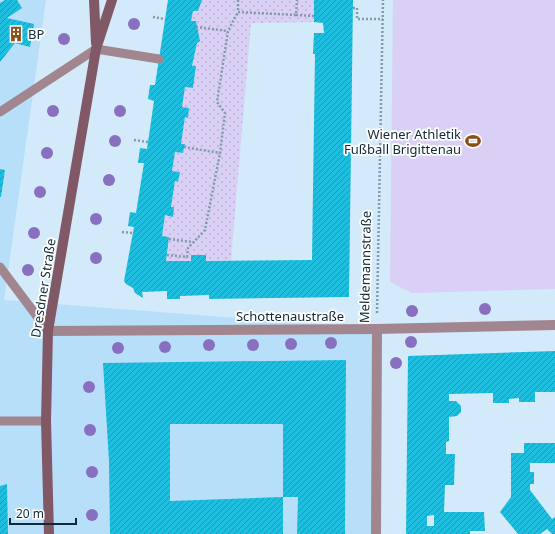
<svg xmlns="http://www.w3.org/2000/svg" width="555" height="534" viewBox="0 0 555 534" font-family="'Noto Sans',sans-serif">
<defs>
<pattern id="green-dots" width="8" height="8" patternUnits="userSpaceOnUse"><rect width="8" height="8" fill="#dad0f6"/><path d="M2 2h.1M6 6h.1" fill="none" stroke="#bab3d4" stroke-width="1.8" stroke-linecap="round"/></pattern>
<pattern id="building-hatch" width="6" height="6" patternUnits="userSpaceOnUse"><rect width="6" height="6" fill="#1fbdde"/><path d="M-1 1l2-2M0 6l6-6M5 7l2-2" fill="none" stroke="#1a9ab5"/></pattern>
</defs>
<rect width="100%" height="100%" fill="#d2eaf9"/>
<polygon fill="#b7dff9" points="0,0 46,0 4,300 377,329 374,534 0,534"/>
<polygon fill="url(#green-dots)" points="202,0 314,0 314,22 251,23 231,260 206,261 191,255 191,261 166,261 169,237 162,236 165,215 172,216 174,207 171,207 175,181 178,181 180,172 172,171 175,152 183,153 185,144 181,144 185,117 188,117 189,108 182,107 185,87 193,88 196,67 192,66 197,43 200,41 196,22 191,21 193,11 198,11"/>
<polygon fill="#dad0f6" points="393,0 555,0 555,289 412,293 390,282"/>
<g fill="url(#building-hatch)" fill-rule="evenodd">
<polygon points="5,0 17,0 22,8 7,18 34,24 30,47 15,43 0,62 0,3"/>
<polygon points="168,0 202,0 198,11 193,11 191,21 196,21 200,41 197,43 192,66 196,66 193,88 185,87 182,107 189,108 188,118 185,117 181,144 185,144 183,153 175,152 172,171 180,172 178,182 175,181 171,207 174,207 173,217 165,215 162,236 169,237 166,261 191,261 191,255 206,255 206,261 312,260 315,54 313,54 314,33 324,33 323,23 314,22 314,0 353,0 349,297 209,299 209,295 180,296 180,299 167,299 167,291 142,292 143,298 135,293 133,288 126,284 124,281 134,227 128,226 130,212 136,213 144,163 138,163 140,148 147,149 154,101 148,99 150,85 155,85"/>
<polygon points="0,169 5,170 1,197 0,197"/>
<path d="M555,351V392H535V402H519V398L509,399V403H493V393L449,394V401H456L461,406V412L457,416L449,417V441L446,442V454H455L454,485H445L444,512H484L485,531H470V534H406L408,356ZM434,515V526H427V516Z"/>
<polygon points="346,360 345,534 297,534 298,497 283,497 283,424 170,424 170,501 283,497 283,534 110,534 109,461 103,363"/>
<polygon points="524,443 555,443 555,463 530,463 530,472 534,472 534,484 530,484 530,490 552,519 555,517 555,534 552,534 547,529 540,534 518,534 500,512 511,497 511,453 524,453"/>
<polygon points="7,484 8,534 0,534 0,486"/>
</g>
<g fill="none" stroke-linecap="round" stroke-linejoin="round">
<g stroke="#829ba9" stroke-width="2.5" stroke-dasharray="2 2" stroke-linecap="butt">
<polyline points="238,0 238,12 296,15 297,0"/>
<polyline points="353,8 357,8 357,19 383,19"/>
<polyline points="296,15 314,16"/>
<polyline points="153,17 165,19"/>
<polyline points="196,27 228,31"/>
<polyline points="134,140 148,142"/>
<polyline points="184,147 220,153 225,113 217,102 228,31 238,12"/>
<polyline points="122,232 133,233"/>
<polyline points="169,239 193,242"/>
<polyline points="167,255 187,257 188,248 205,230 220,153"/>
<polyline points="377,313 383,0"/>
</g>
<g stroke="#a2868f" stroke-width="9">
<polyline points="0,112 96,49 159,59"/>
<polyline points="0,267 48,331"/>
<polyline points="0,421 46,421"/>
</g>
<g stroke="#a2868f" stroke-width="10">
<polyline points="48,331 377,329 555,325"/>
<polyline points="376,534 377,329"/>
</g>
<g stroke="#805866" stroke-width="10">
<polyline points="94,0 96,43"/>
<polyline points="49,534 46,421 48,331 96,49 112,0"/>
</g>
</g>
<g fill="#896fc0">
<circle cx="134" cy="24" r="6"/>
<circle cx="64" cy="39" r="6"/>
<circle cx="53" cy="111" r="6"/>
<circle cx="120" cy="111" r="6"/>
<circle cx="115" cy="141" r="6"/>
<circle cx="47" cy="153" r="6"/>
<circle cx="109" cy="180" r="6"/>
<circle cx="40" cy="192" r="6"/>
<circle cx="96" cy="219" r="6"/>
<circle cx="34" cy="233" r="6"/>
<circle cx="96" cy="258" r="6"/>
<circle cx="28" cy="270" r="6"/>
<circle cx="485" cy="309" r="6"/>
<circle cx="412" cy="311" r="6"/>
<circle cx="411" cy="342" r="6"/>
<circle cx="331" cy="343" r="6"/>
<circle cx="291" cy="344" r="6"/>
<circle cx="209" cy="345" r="6"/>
<circle cx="253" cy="345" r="6"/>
<circle cx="165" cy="347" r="6"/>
<circle cx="118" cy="348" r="6"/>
<circle cx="396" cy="363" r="6"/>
<circle cx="89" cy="387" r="6"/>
<circle cx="90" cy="430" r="6"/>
<circle cx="92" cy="472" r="6"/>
<circle cx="92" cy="515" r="6"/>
</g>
<defs>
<symbol id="building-bare" viewBox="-9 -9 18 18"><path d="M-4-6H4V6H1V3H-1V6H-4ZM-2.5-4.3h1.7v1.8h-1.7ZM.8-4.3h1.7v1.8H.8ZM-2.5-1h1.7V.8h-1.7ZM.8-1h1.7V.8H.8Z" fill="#8d4e16" stroke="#fff" stroke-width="2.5" paint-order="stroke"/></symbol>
<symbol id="stadium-bare" viewBox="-9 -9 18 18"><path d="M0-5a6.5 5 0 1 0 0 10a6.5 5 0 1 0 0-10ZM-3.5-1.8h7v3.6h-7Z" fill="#8d4e16" stroke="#fff" stroke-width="2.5" paint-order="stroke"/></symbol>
</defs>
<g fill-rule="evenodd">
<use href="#building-bare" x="5" y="23" width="22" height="22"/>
<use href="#stadium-bare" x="462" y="130" width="22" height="22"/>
</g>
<g text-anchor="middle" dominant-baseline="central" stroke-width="3.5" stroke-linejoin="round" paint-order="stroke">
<g font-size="13" fill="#102937" stroke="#fff" text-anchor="start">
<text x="28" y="34">BP</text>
<text x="461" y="134" text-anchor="end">Wiener Athletik<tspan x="461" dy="15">Fußball Brigittenau</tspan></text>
</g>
<g font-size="13" fill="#102937" stroke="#fff">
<text transform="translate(365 267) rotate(-89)">Meldemannstraße</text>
<text transform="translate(43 288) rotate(-81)">Dresdner Straße</text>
<text x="290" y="316">Schottenaustraße</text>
</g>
</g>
<path d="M10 518v6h66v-6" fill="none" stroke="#102937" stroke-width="2"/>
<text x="16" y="518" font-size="12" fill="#102937" stroke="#ffffff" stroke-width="3" paint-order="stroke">20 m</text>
</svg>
